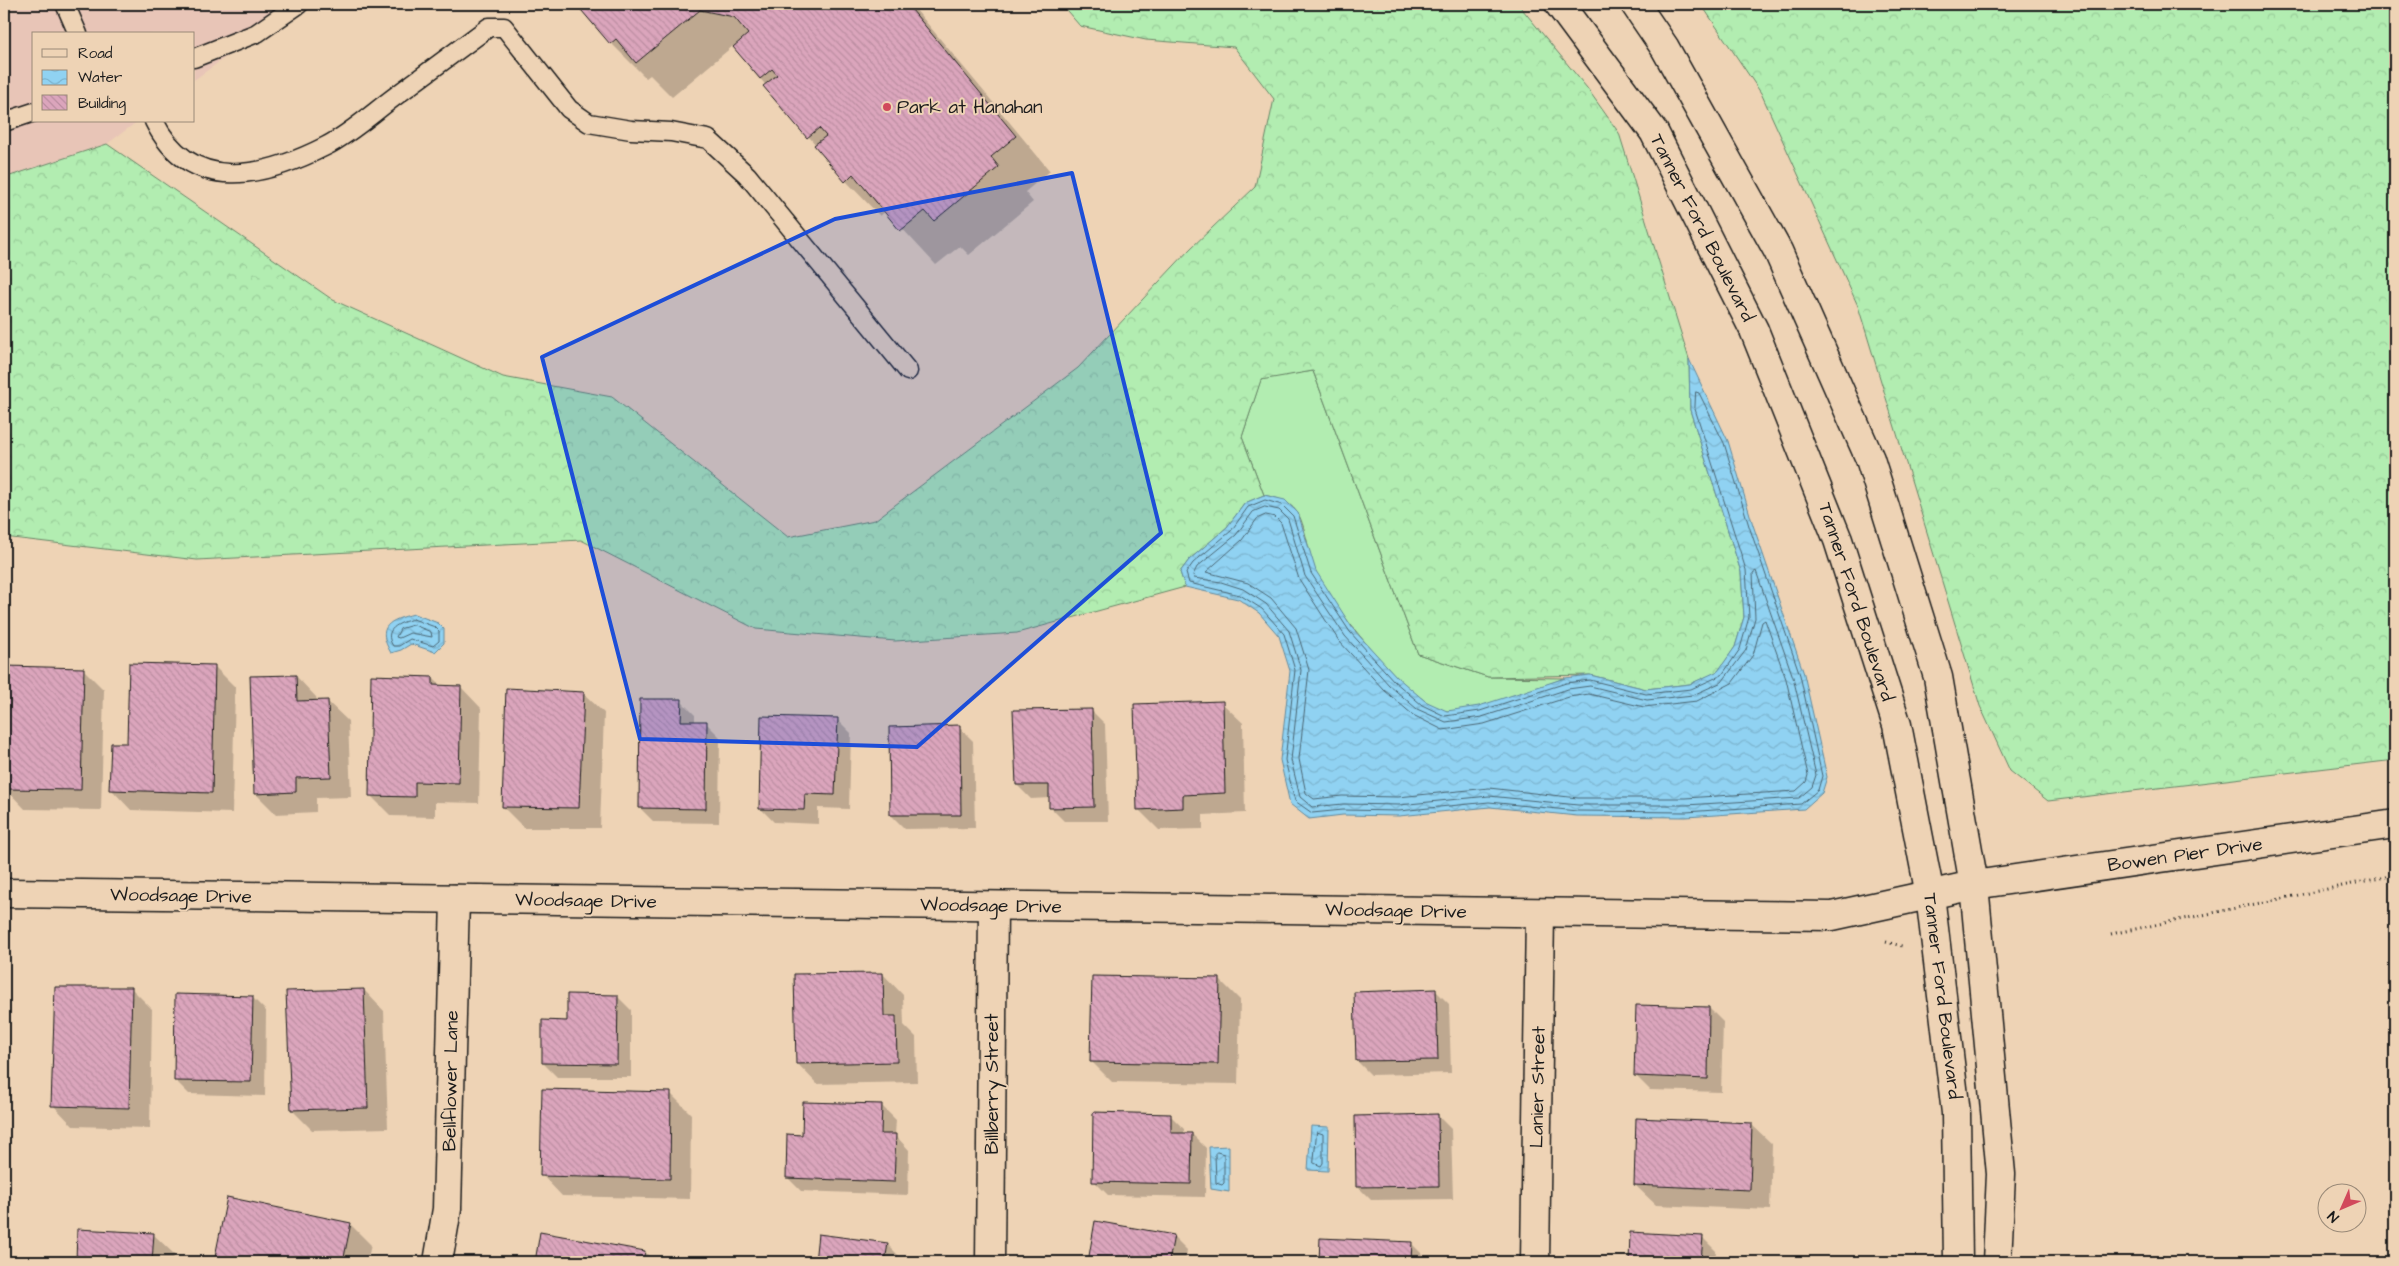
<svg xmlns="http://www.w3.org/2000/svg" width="2399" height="1266" viewBox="0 0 2399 1266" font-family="'Architects Daughter',sans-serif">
<defs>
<pattern id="forest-crowns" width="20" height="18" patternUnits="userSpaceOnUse" patternTransform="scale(1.25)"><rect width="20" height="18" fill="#b2edb1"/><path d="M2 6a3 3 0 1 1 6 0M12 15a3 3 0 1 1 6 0" fill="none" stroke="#98cb98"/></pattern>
<pattern id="water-waves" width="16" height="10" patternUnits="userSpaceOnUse" patternTransform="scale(1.25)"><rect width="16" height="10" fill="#90d2f2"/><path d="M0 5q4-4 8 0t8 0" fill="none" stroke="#7cb4cf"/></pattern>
<pattern id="building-back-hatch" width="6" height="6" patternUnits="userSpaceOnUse" patternTransform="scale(1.25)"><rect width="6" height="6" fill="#dba5bc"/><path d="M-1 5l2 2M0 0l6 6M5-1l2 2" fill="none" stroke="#bb8da1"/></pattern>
</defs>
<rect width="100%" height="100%" fill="#eed3b5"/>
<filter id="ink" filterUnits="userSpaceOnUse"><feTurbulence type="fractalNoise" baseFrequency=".02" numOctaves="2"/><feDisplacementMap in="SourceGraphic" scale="10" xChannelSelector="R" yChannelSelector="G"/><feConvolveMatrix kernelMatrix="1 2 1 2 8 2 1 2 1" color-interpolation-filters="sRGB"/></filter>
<g filter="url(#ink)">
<polygon fill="#e8c5b7" points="4,4 299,4 194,80 194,34 34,34 34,121 138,121 107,144 4,178"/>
<path fill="#b2edb1" stroke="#678466" d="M1313,371L1418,654L1488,677L1565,678C1536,688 1476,713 1448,711C1413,709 1328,602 1315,570C1309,555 1305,523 1297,512C1288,500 1277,498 1264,495L1242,437L1261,379Z"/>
<g fill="url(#forest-crowns)" stroke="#678466">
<polygon points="1061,4 1518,4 1587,88 1619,133 1689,359 1690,410 1741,572 1744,617 1735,647 1718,672 1690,684 1646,689 1590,675 1488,677 1418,654 1313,371 1261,380 1242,437 1264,495 1245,503 1227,527 1189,560 1180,572 1185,587 1017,633 895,641 756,629 581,540 197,560 4,537 4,178 107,144 333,300 503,377 612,397 788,537 875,520 1078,368 1190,249 1255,187 1274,99 1234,47 1146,40 1080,26"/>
<polygon points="1701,4 2395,4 2395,760 2048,801 2010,771 1980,706 1858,306 1761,93"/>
</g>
<g fill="url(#water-waves)" stroke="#62899c">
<polygon points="1689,359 1728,441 1753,525 1804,674 1827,777 1822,793 1804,809 1686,817 1577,816 1490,807 1399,816 1343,815 1309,819 1290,804 1280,760 1290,671 1279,636 1259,613 1238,599 1185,587 1180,572 1189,560 1227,527 1245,503 1264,495 1285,500 1298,513 1316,571 1353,629 1397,677 1425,701 1447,711 1479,706 1565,678 1590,675 1646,689 1690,684 1718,671 1735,647 1744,617 1741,572 1690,410"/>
<path d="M414,614L438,623L444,629V643L435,652L411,644L401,650L391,653C375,626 390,620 414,614Z"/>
<polygon points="1311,1126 1329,1127 1328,1171 1308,1170"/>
<polygon points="1229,1146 1229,1192 1211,1189 1209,1147"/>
</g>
<g fill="#0003">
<polygon points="4,4 12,4 4,12"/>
<polygon points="577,4 911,4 1050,171 1025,192 1033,202 969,255 960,246 936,265 886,211 880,216 846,181 733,46 672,97 650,75 646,78 611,43"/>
<polygon points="214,666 235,687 232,813 131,810 111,789 129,745"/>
<polygon points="84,670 104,690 101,810 25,809 5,788"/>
<polygon points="296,676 316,697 317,701 327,701 348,721 351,797 316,798 316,812 276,814 255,793"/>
<polygon points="433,678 442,687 461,687 481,708 479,803 435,802 435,817 391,816 370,795"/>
<polygon points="583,693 604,713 600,828 524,828 503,807"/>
<polygon points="681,701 695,715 695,722 706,723 720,737 719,823 654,822 640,808"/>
<polygon points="1222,703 1243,723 1245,813 1203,815 1203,829 1159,830 1138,809"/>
<polygon points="1091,710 1105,724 1108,821 1064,821 1050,807 1050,798 1031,799 1017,785"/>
<polygon points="837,719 851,733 849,809 818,808 818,824 774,822 760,808"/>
<polygon points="959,727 973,741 975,828 905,829 891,815"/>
<polygon points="883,974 903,995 904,1025 916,1037 917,1082 817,1084 797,1063"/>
<polygon points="1219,979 1240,1000 1238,1084 1112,1082 1091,1061"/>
<polygon points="132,989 152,1009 150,1128 73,1126 53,1105"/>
<polygon points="364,990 384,1011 388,1128 312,1130 292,1110"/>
<polygon points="1435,990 1449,1004 1451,1073 1371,1075 1357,1061"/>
<polygon points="617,996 631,1010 631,1077 557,1077 543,1063 568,1022"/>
<polygon points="252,997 266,1011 265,1096 189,1094 175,1080"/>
<polygon points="1709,1008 1723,1022 1721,1092 1650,1090 1636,1076"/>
<polygon points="4,1065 10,1087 4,1088"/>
<polygon points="671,1094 691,1114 690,1199 562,1196 542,1175"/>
<polygon points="882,1106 896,1120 895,1135 909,1150 908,1195 801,1191 787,1177 803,1136"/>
<polygon points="1170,1115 1184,1129 1184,1134 1192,1134 1206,1148 1205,1197 1108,1195 1094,1181"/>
<polygon points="1437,1115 1451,1129 1453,1199 1371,1200 1357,1186"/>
<polygon points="1751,1124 1772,1144 1770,1210 1656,1205 1635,1185"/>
<polygon points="228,1198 350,1224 371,1245 367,1262 215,1262"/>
<polygon points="1096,1223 1173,1236 1187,1250 1185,1262 1090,1262"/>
<polygon points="78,1230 153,1234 174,1254 173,1262 77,1262"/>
<polygon points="541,1233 645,1252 655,1262 536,1262"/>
<polygon points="1632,1233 1702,1237 1716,1251 1715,1262 1630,1262"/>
<polygon points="819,1236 887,1244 901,1258 900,1262 816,1262"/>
<polygon points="1321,1239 1411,1243 1430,1262 1320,1262"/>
</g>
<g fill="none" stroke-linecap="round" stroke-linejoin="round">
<g stroke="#4a6572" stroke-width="1">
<polygon points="1696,392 1699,393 1724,443 1749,526 1800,675 1822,776 1818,790 1801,804 1686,812 1577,811 1489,802 1399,811 1343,810 1312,813 1295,801 1285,760 1295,670 1284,634 1262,609 1240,595 1189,583 1186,573 1193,563 1231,531 1248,507 1265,500 1282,505 1293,516 1311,573 1350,632 1394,681 1422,705 1445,716 1480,711 1566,683 1590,680 1646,694 1691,689 1722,675 1740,649 1749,617 1746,570 1695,409"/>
<polygon points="1265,507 1279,510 1288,519 1305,576 1345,636 1389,685 1417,709 1446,722 1482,717 1568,689 1590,686 1647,700 1693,695 1722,682 1746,650 1755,618 1753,573 1756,571 1793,677 1816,775 1812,787 1799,798 1686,805 1578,805 1489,796 1399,805 1343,804 1312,807 1300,797 1291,760 1301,670 1289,631 1266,604 1243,589 1221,582 1194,578 1193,575 1197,567 1236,535 1253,512"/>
<polygon points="1266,515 1275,517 1281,523 1299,579 1339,641 1384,690 1413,715 1443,730 1484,724 1569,697 1589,694 1644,707 1697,701 1732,683 1753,655 1762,622 1765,620 1786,679 1808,775 1806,782 1796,791 1685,798 1578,798 1489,788 1398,797 1342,796 1314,799 1306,793 1299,759 1309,670 1296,628 1271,598 1248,583 1206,572 1242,540 1257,519"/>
<path d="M413,619L435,627L439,631V641L433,646L410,639L399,646H393C382,629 399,623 413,619Z"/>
<polygon points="414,625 431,632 432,637 410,633 399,638 396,637 400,629"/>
<polygon points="1317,1132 1323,1134 1323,1163 1321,1166 1314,1163"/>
<polygon points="1217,1152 1224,1154 1224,1183 1222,1185 1216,1183 1215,1154"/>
</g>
</g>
<g fill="url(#building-back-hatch)" stroke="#1c1c1c">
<polygon points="576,4 907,4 1016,136 991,157 999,167 934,221 925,211 900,231 853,174 845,182 814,145 826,136 819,128 807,138 763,86 777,75 772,69 760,79 733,47 748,34 734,17 700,10 636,63 616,39 610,44"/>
<polygon points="129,663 215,665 212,793 109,790 111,743 127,743"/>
<polygon points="6,666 84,668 81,790 4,789"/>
<polygon points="296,675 297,701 328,700 331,777 296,778 296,792 254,794 250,676"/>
<polygon points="371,675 433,677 433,685 461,686 459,783 415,782 415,797 369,796"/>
<polygon points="506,688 584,692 579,808 502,807"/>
<polygon points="640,699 682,699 681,721 707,721 706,809 639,808"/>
<polygon points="1223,701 1225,793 1183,795 1183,808 1137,810 1134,704"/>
<polygon points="1092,709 1094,807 1049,808 1049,785 1016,785 1013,710"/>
<polygon points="761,716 838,718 835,795 805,794 804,810 759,809"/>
<polygon points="960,725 961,815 890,815 889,727"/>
<polygon points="883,973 884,1016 896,1016 897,1062 796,1064 794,974"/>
<polygon points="1092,976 1220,978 1218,1064 1090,1062"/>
<polygon points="55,987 132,987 129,1108 51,1106"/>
<polygon points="364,989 368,1108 291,1110 286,991"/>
<polygon points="1436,989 1438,1060 1356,1061 1354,992"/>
<polygon points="175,994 253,996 251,1082 174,1081"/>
<polygon points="567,994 618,995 617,1064 542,1063 542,1020 567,1021"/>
<polygon points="1636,1005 1709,1007 1708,1079 1634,1076"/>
<polygon points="542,1089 671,1092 670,1179 540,1176"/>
<polygon points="803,1102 882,1104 881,1134 896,1134 894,1182 786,1178 787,1134 802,1135"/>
<polygon points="1093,1112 1171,1114 1171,1133 1192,1133 1191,1184 1092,1182"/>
<polygon points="1438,1114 1439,1186 1356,1187 1355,1116"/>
<polygon points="1636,1118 1752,1123 1750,1190 1634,1185"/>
<polygon points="227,1197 351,1223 343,1262 214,1262"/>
<polygon points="1095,1221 1174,1235 1169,1262 1088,1262"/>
<polygon points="77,1229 154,1233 152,1262 76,1262"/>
<polygon points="540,1232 645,1251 643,1262 535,1262"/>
<polygon points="1630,1232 1703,1236 1701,1262 1629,1262"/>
<polygon points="818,1234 888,1243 885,1262 815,1262"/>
<polygon points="1320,1238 1412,1242 1411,1262 1319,1262"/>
</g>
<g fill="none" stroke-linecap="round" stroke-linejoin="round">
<defs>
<g id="service">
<polyline points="65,4 78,34"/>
<polyline points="194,58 257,33 299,4"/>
<path d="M154,121C191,196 265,177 326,146C350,134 375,111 397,95C428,72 459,49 489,27H504L569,109L589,123L631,130L671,132L708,139L747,175L908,371"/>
<polyline points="4,122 34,112"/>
</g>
<g id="minor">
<polyline points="4,893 1832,916 1974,885 2395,824"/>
<polyline points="438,1262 447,1209 455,899"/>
<polyline points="990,1262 993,906"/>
<polyline points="1535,1262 1540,913"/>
</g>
<g id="tertiary">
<polyline points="1559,4 1654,132 1754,330 1838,540 1897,725 1930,895 1956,1113 1958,1262"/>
<polyline points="1635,4 1665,48 1778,251 1870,459 1938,677 1974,885 2001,1174 1997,1262"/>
</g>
</defs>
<use href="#service" stroke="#1c1c1c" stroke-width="21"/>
<use href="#minor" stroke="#1c1c1c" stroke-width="31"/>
<use href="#tertiary" stroke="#1c1c1c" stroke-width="31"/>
<g stroke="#1c1c1c" stroke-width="3" stroke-dasharray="1 4" stroke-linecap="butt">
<polyline points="2111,934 2395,875"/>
<polyline points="1886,942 1902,946"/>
</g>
<use href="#service" stroke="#eed3b5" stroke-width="18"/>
<use href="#minor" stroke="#eed3b5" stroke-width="28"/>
<use href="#tertiary" stroke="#eed3b5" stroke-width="28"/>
</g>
</g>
<path fill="#1d4ed8" fill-opacity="0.2" stroke="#1d4ed8" stroke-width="4" stroke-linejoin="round" d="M1072,173L1161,533L917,747L640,739L542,357L835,219Z"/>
<circle fill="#d1495b" stroke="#eed3b5" stroke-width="2" cx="887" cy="107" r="5"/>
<g text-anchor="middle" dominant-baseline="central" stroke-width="4" stroke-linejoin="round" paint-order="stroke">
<g font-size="19" fill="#1c1c1c" stroke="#eed3b5" text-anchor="start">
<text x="897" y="107">Park at Hanahan</text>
</g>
<g font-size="19" fill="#1c1c1c" stroke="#eed3b5">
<text transform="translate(1702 228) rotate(63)">Tanner Ford Boulevard</text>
<text transform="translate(1856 602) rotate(72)">Tanner Ford Boulevard</text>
<text transform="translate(2185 855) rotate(-8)">Bowen Pier Drive</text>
<text transform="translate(181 896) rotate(1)">Woodsage Drive</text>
<text transform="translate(586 901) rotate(1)">Woodsage Drive</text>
<text transform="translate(991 906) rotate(1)">Woodsage Drive</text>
<text transform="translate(1396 911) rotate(1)">Woodsage Drive</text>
<text transform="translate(1942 996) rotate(83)">Tanner Ford Boulevard</text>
<text transform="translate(451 1081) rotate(-89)">Bellflower Lane</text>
<text transform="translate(992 1084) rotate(-90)">Billberry Street</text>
<text transform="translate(1538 1087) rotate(-89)">Lanier Street</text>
</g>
</g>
<rect width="2399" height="1266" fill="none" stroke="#eed3b5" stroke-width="20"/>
<rect x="10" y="10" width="2379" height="1246" fill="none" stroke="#1c1c1c" stroke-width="2" filter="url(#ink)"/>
<rect x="32" y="32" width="162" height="90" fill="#eed3b5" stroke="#9a8a78"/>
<rect x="42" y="49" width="25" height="8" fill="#eed3b5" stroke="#9a8a78"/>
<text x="78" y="58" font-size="15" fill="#1c1c1c">Road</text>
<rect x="42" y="70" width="25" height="15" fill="url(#water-waves)" stroke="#9a8a78"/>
<text x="78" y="82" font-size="15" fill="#1c1c1c">Water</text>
<rect x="42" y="95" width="25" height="15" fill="url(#building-back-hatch)" stroke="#9a8a78"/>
<text x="78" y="108" font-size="15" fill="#1c1c1c">Building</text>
<g transform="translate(2342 1208) rotate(225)"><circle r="24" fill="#eed3b5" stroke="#9a8a78"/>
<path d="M0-4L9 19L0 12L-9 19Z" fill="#d1495b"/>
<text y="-8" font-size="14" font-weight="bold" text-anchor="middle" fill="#1c1c1c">N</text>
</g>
</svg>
